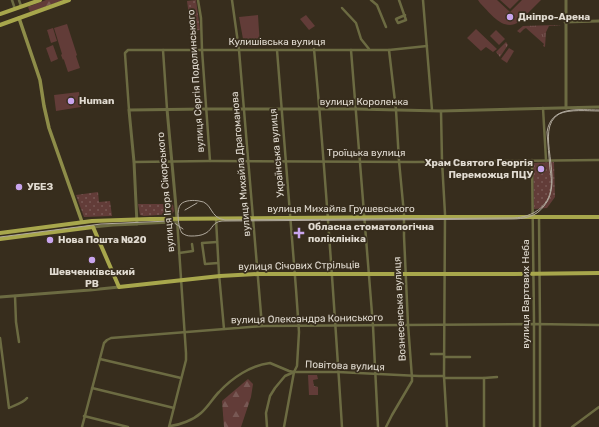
<svg xmlns="http://www.w3.org/2000/svg" width="599" height="427" viewBox="0 0 599 427" font-family="Rubik,sans-serif">
<defs>
<pattern id="grass-tufts" width="24" height="20" patternUnits="userSpaceOnUse"><rect width="24" height="20" fill="#623c38"/><path d="M3 7l-1-3M5 7V3M7 7l1-3M15 17l-1-3M17 17v-4M19 17l1-3" fill="none" stroke="#785854"/></pattern>
<pattern id="forest-firs" width="22" height="20" patternUnits="userSpaceOnUse"><rect width="22" height="20" fill="#623c38"/><path d="M5 1l3.5 6h-7zM16 11l3.5 6h-7z" fill="#785854"/></pattern>
<pattern id="park-dots" width="8" height="8" patternUnits="userSpaceOnUse"><rect width="8" height="8" fill="#623c38"/><path d="M2 2h.1M6 6h.1" fill="none" stroke="#785854" stroke-width="1.8" stroke-linecap="round"/></pattern>
</defs>
<rect width="100%" height="100%" fill="#372d1d"/>
<g fill="url(#grass-tufts)">
<polygon points="556,25 562,25 549,26 546,32 545,47 543,46 544,44 526,28 524,29 520,33 517,31 523,26"/>
<polygon points="506,42 508,45 500,57 496,52"/>
<polygon points="308,375 317,375 318,379 313,380 314,386 318,387 318,395 309,395"/>
</g>
<g fill="url(#forest-firs)">
<polygon points="46,0 64,0 30,12 28,7"/>
<polygon points="248,379 253,384 251,397 241,427 224,427 222,401"/>
</g>
<g fill="url(#park-dots)">
<polygon points="196,0 200,30 191,31 187,1"/>
<polygon points="554,162 555,197 547,208 534,209 533,163"/>
<polygon points="98,192 99,202 110,201 112,216 84,217 76,195"/>
<polygon points="138,204 171,204 173,205 174,211 172,214 144,216 140,215"/>
</g>
<g fill="#623c38">
<path d="M478,0H497L510,12L522,0H541L519,22C503,32 491,14 480,3Z"/>
<polygon points="500,0 519,0 510,9"/>
<polygon points="258,15 260,46 249,47 243,39 239,17"/>
<polygon points="306,15 315,26 309,30 300,19"/>
<polygon points="67,24 77,55 76,56 80,68 68,72 64,60 64,59 63,60 61,55 62,54 54,28"/>
<polygon points="53,28 57,41 51,43 47,30"/>
<polygon points="476,29 497,49 493,52 486,47 481,51 467,38"/>
<polygon points="496,30 505,39 499,45 490,36"/>
<polygon points="53,45 58,59 51,62 46,48"/>
<polygon points="509,48 514,51 507,63 501,59"/>
<polygon points="79,92 81,107 56,111 54,95"/>
</g>
<g fill="none" stroke-linecap="round" stroke-linejoin="round">
<g stroke="#6c6b42" stroke-width="2.5">
<polyline points="12,0 15,9"/>
<polyline points="19,0 21,6"/>
<polyline points="198,0 201,18 202,50 210,161"/>
<polyline points="232,0 239,50 262,326"/>
<polyline points="371,0 377,5 386,27"/>
<polyline points="399,0 406,20 398,23 396,19 405,15"/>
<polyline points="423,0 432,110"/>
<polyline points="342,8 356,23 361,39 369,49"/>
<path d="M314,49C326,175 334,301 342,427"/>
<polyline points="163,50 167,109"/>
<polyline points="351,50 373,326 378,427"/>
<polyline points="543,108 546,160"/>
<polyline points="129,110 125,54 125,53 128,50 389,50 427,46"/>
<polyline points="441,111 442,161 445,214 444,376 447,427"/>
<polyline points="532,160 534,321 534,427"/>
<polyline points="134,162 210,161 415,162 599,160"/>
<polyline points="539,217 540,324 540,427"/>
<polyline points="216,219 219,274 224,329"/>
<polyline points="137,224 177,222"/>
<polyline points="217,242 202,243 205,264 218,263"/>
<polyline points="179,253 193,251 192,244"/>
<polyline points="15,296 16,322 19,342"/>
<path d="M0,338L9,408C15,405 23,403 27,398"/>
<polyline points="431,354 444,354"/>
<polyline points="444,357 470,357"/>
<polyline points="100,359 181,378"/>
<polyline points="444,378 484,378 497,377"/>
<polyline points="484,378 484,427"/>
<polyline points="92,388 174,408"/>
<polyline points="84,416 128,427"/>
<path d="M170,426C180,425 193,420 201,413C208,407 213,398 219,392C232,378 251,365 270,363L289,371L294,372H338L419,376H444"/>
<polyline points="82,427 104,343 107,340 111,338 262,326 534,324 599,325"/>
<polyline points="169,427 186,360 186,353 177,219"/>
<polyline points="267,427 266,413 270,396 275,388 285,376 294,372 297,366 299,332 296,289 277,50"/>
<polyline points="284,427 294,372"/>
<polyline points="386,427 392,415 412,381 412,378 408,324 404,236 404,214 399,161 396,110 389,50"/>
<polyline points="572,427 599,407"/>
</g>
<g stroke="#6c6b42" stroke-width="3">
<polyline points="566,0 566,108"/>
<polyline points="565,22 599,21"/>
<polyline points="167,109 177,218"/>
<polyline points="93,227 113,225 137,224 134,162 129,110 206,109 356,109 441,111 599,107"/>
<polyline points="0,297 90,290 119,287"/>
</g>
<polyline stroke="#8e8d49" stroke-width="3.5" points="19,18 37,71 40,80 44,106 49,128 82,222"/>
<g stroke="#a8a74c" stroke-width="4">
<polyline points="0,14 40,0"/>
<polyline points="0,25 69,0"/>
<polyline points="0,233 92,221 150,219 404,217 599,217"/>
<polyline points="0,239 93,227 119,287 220,276 258,274 515,274 599,273"/>
</g>
<g stroke="#b1aa9e" stroke-width="1">
<path d="M599,110C579,110 551,105 547,132C548,144 549,157 550,169C551,175 552,182 551,188C549,207 532,217 514,218L225,220C209,218 213,202 199,201C194,200 185,200 181,204C176,208 178,228 182,233C185,235 187,236 191,236C195,236 201,236 206,233C213,229 212,222 222,221L511,219C524,219 536,217 544,206C566,181 533,129 559,114C569,109 588,111 599,111"/>
<polyline points="185,210 197,203"/>
<polyline points="0,237 101,224 169,221 176,224 183,229"/>
</g>
</g>
<g fill="#c9a5ee" stroke="#372d1d" stroke-width="1.5">
<circle cx="510" cy="17" r="4"/>
<circle cx="71" cy="101" r="4"/>
<circle cx="541" cy="169" r="4"/>
<circle cx="19" cy="187" r="4"/>
<path d="M297 227h4v4h4v4h-4v4h-4v-4h-4v-4h4z"/>
<circle cx="50" cy="240" r="4"/>
<circle cx="92" cy="260" r="4"/>
</g>
<g text-anchor="middle" dominant-baseline="central" stroke-width="3.5" stroke-linejoin="round" paint-order="stroke">
<g font-size="10" font-weight="bold" fill="#e1dbd1" stroke="#372d1d" text-anchor="start">
<text x="518" y="17">Дніпро-Арена</text>
<text x="79" y="101">Human</text>
<text x="533" y="163" text-anchor="end">Храм Святого Георгія<tspan x="533" dy="12">Переможця ПЦУ</tspan></text>
<text x="27" y="187">УБЕЗ</text>
<text x="308" y="227">Обласна стоматологічна<tspan x="308" dy="12">поліклініка</tspan></text>
<text x="58" y="240">Нова Пошта №20</text>
<text x="92" y="272" text-anchor="middle">Шевченківський<tspan x="92" dy="12">РВ</tspan></text>
</g>
<g font-size="10" fill="#e1dbd1" stroke="#372d1d">
<text x="277" y="42">Кулишівська вулиця</text>
<text transform="translate(196 81) rotate(-94)">вулиця Сергія Подолинського</text>
<text x="364" y="102">вулиця Короленка</text>
<text transform="translate(277 153) rotate(-95)">Українська вулиця</text>
<text x="366" y="153">Троїцька вулиця</text>
<text transform="translate(241 164) rotate(-95)">вулиця Михайла Драгоманова</text>
<text transform="translate(166 192) rotate(-95)">вулиця Ігоря Сікорського</text>
<text x="341" y="209">вулиця Михайла Грушевського</text>
<text transform="translate(299 266) rotate(-1)">вулиця Січових Стрільців</text>
<text transform="translate(526 294) rotate(-90)">вулиця Вартових Неба</text>
<text transform="translate(400 309) rotate(-93)">Вознесенська вулиця</text>
<text transform="translate(307 319) rotate(-1)">вулиця Олександра Кониського</text>
<text transform="translate(345 366) rotate(2)">Повітова вулиця</text>
</g>
</g>
</svg>
